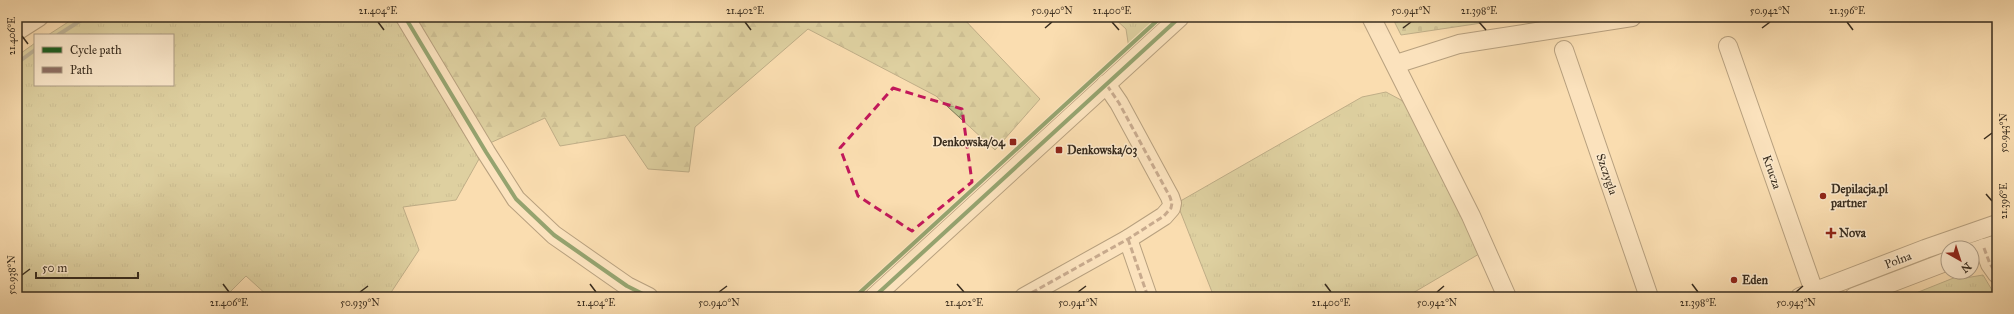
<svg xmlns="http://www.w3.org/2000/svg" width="2014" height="314" viewBox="0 0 2014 314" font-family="'IM FELL Great Primer',serif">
<defs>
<pattern id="grass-tufts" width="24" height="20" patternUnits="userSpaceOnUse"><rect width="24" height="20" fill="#bcc18c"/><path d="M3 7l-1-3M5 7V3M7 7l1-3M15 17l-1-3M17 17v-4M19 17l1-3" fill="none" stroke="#9a9d72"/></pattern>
<pattern id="forest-firs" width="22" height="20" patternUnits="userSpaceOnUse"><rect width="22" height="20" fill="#bcc18c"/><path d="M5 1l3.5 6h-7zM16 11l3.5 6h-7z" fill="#9a9d72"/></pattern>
<pattern id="cemetery-stones" width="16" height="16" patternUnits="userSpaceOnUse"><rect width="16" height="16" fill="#bcc18c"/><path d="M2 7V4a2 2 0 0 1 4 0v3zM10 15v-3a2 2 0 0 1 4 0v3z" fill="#9a9d72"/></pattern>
</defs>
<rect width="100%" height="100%" fill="#faddb0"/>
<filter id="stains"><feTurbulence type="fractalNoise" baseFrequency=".005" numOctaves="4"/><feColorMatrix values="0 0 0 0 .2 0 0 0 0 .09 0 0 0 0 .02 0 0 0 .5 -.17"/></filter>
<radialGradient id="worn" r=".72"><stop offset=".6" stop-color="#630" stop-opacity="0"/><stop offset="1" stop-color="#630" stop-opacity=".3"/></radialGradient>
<g fill="url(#grass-tufts)" stroke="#7a7655">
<polygon points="76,17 395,17 479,159 456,200 403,207 419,250 388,297 269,297 246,276 229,293 233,297 17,297 17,56 35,43 35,85 173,85 173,35 48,35"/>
<polygon points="1113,17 1180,17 1131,62 1126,29"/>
<polygon points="1386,92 1401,100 1415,116 1479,254 1406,297 1214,297 1177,203 1362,97"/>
<polygon points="1983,275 1992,290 1989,297 1906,297 1956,277 1959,279"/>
</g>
<polygon fill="url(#forest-firs)" stroke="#7a7655" points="413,17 962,17 1040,99 995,150 936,96 808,29 695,127 689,172 648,169 625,135 560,146 545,118 490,143"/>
<polygon fill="url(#cemetery-stones)" stroke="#7a7655" points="1392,17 1522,17 1401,35"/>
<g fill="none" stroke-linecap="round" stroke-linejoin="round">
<g stroke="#768276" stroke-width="4">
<polyline points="58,35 86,17"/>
<polyline points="17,63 35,50"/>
</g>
<defs>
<g id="minor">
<polyline points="405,17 486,152 516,199 554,235 627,286 649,297"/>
<polyline points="1371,17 1471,216 1507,297"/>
<polyline points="17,31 39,17"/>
<polyline points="1728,46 1816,297"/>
<polyline points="1564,50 1649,297"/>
<polyline points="1396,64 1459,44 1632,17"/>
<polyline points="1128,239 1148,297"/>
<polyline points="1984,248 1990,264 1997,274"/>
<polyline points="1972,252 1997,244"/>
<polyline points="874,297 1180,17"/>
<polyline points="1024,297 1128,239 1164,216 1171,208 1172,203 1170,197 1119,103 1106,84"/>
<polyline points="1800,297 1925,249 1997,224"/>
<polyline points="1854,297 1948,261"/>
</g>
</defs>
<use href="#minor" stroke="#685842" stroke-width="20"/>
<use href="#minor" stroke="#fce9cc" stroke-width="18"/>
<g stroke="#8d6e63" stroke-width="3" stroke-dasharray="6 3" stroke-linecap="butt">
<polyline points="1128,239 1148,297"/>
<polyline points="1984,248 1990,264 1997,274"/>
<polyline points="1024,297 1128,239 1164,216 1171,208 1172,203 1170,197 1119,103 1106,84"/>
</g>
<defs>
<g id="cycleway">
<polyline points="405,17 486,152 516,199 554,235 627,286 649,297"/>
<polyline points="855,297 1161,17"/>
<polyline points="874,297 1180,17"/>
</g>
</defs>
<use href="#cycleway" stroke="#fce9cc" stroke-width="6"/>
<use href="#cycleway" stroke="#1b5e20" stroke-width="4"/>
</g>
<path d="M0 0H2014V314H0ZM893,88L962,109L972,182L912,231L858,196L840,148Z" fill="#faddb0" fill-opacity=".55" fill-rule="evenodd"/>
<path fill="none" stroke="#c2185b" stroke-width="3" stroke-dasharray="8 5" stroke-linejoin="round" d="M893,88L962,109L972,182L912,231L858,196L840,148Z"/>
<path fill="none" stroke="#382c1e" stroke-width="1.5" d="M378,22L384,30M745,22L751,30M1112,22L1119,30M1479,22L1486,30M1847,22L1853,30M1045,28L1052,22M1403,28L1411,22M1762,28L1770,22M22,36L28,44M1984,139L1992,133M1986,194L1992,201M22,275L30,269M223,284L229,292M590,284L596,292M957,284L964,292M1325,284L1331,292M1692,284L1698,292M360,292L368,286M719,292L727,286M1078,292L1086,286M1437,292L1444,286M1796,292L1803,286"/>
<g fill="#8f2418" stroke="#fce9cc" stroke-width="1.5">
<rect x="1009" y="138" width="8" height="8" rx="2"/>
<rect x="1055" y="146" width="8" height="8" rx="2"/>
<circle cx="1823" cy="196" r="4"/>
<path d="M1829 227h4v4h4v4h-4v4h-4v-4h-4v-4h4z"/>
<circle cx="1734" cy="280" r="4"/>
</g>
<g text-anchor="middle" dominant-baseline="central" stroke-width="3" stroke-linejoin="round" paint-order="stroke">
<g font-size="12" font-weight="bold" fill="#382c1e" stroke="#fce9cc" text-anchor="start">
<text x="1005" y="142" text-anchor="end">Denkowska/04</text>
<text x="1067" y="150">Denkowska/03</text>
<text x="1831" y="189">Depilacja.pl<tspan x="1831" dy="14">partner</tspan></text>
<text x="1839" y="233">Nova</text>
<text x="1742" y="280">Eden</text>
</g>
<g font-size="12" fill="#382c1e" stroke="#fce9cc">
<text transform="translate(1772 172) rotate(71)">Krucza</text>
<text transform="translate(1607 174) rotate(71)">Szczygla</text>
<text transform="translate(1898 260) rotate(-21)">Polna</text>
</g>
</g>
<rect width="2014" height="314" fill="none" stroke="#faddb0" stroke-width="44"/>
<rect x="34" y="34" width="140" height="52" fill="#fce9cc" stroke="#ae9d86"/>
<rect x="42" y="47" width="20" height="6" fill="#1b5e20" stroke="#ae9d86"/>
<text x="70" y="54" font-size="12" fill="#382c1e">Cycle path</text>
<rect x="42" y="67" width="20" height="6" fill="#8d6e63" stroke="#ae9d86"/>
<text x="70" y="74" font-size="12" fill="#382c1e">Path</text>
<g transform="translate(1960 260) rotate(141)"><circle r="19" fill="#fce9cc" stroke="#ae9d86"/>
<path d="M0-3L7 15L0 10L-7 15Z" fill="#8f2418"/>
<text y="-6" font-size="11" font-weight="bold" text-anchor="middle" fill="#382c1e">N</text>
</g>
<path d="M36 272v6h102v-6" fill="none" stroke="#382c1e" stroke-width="2"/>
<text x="42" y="272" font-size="12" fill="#382c1e" stroke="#fce9cc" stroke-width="3" paint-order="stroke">50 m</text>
<rect x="22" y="22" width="1970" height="270" fill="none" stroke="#382c1e" stroke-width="1.5"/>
<g font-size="10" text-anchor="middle" fill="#382c1e">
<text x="378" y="14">21.404°E</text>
<text x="745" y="14">21.402°E</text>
<text x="1052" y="14">50.940°N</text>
<text x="1112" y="14">21.400°E</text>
<text x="1411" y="14">50.941°N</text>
<text x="1479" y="14">21.398°E</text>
<text x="1770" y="14">50.942°N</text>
<text x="1847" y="14">21.396°E</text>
<text transform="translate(11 36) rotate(-90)" y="4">21.406°E</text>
<text transform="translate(2003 133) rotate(-90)" y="4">50.943°N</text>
<text transform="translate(2003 201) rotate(-90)" y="4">21.396°E</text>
<text transform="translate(11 275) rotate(-90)" y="4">50.938°N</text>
<text x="229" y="306">21.406°E</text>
<text x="360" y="306">50.939°N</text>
<text x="596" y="306">21.404°E</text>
<text x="719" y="306">50.940°N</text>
<text x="964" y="306">21.402°E</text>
<text x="1078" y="306">50.941°N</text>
<text x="1331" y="306">21.400°E</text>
<text x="1437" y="306">50.942°N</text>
<text x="1698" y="306">21.398°E</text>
<text x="1796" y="306">50.943°N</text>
</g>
<rect width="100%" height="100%" filter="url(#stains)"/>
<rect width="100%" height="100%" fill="url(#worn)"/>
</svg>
